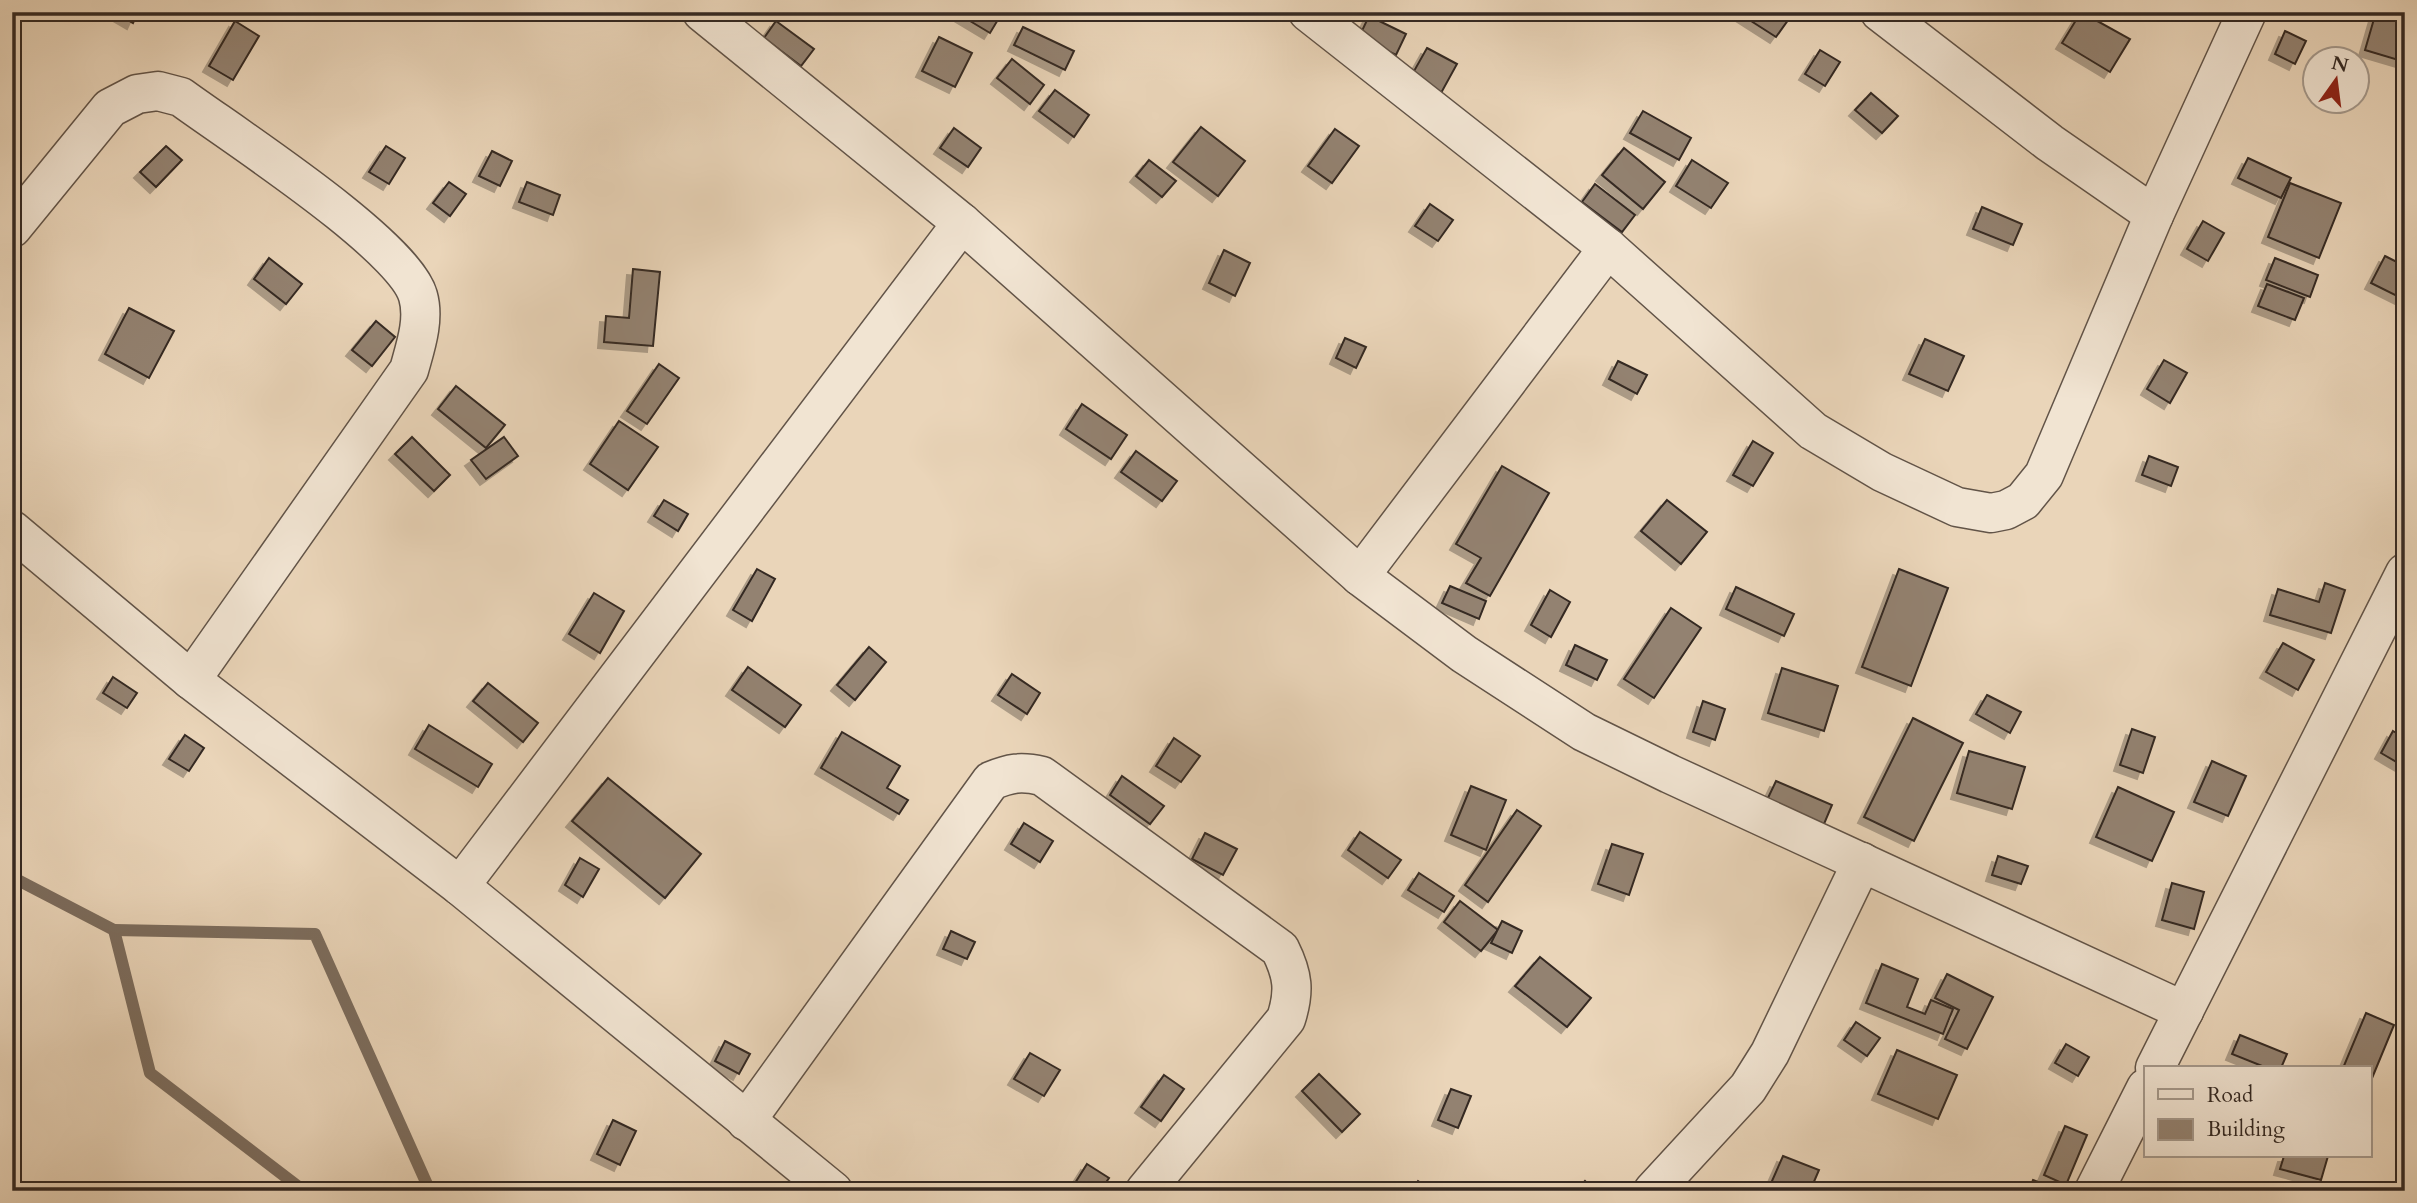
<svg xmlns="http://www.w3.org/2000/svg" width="2417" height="1203" viewBox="0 0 2417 1203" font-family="Cardo,serif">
<defs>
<filter id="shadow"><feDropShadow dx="-6" dy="6" stdDeviation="0" flood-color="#0004"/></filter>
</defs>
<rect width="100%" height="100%" fill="#ead5b9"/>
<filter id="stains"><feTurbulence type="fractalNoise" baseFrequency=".00286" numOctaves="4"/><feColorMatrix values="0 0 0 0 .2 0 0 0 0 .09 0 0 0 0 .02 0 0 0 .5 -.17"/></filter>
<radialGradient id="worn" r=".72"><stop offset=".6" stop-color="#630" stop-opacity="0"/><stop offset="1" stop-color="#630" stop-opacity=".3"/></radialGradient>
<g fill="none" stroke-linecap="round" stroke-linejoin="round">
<g stroke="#7c6d5e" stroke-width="12">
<polyline points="12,877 114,930 150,1073 304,1191"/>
<polyline points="114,930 315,934 430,1191"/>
</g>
</g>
<g fill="#938271" stroke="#342923" stroke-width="2" filter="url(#shadow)">
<polygon points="114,12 138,12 133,23"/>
<polygon points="962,12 1001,12 1002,13 990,33 960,15"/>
<polygon points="1737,12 1785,12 1791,16 1776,37"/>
<polygon points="2081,12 2130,39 2110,72 2062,43"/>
<polygon points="2376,12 2405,12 2405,62 2365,50"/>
<polygon points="1369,16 1406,34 1396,55 1359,37"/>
<polygon points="235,21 259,36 233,80 209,66"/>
<polygon points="776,21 814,49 801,66 764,38"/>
<polygon points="1023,27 1074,51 1065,70 1014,45"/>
<polygon points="2285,31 2306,41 2295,64 2275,54"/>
<polygon points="939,37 972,53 955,87 922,71"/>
<polygon points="1427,48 1457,64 1435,104 1405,87"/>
<polygon points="1820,50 1840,62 1825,86 1805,74"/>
<polygon points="1012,59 1044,85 1030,104 997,78"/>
<polygon points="1055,90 1089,115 1074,137 1039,111"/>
<polygon points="1871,93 1898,116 1882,133 1855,110"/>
<polygon points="1643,111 1691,138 1679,160 1630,133"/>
<polygon points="1201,127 1245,161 1218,196 1173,162"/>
<polygon points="954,128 981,148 968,167 940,148"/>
<polygon points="1335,129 1359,146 1332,183 1308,166"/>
<polygon points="166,146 182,160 156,187 140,172"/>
<polygon points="386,146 405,158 389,184 369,172"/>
<polygon points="1624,148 1665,182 1643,209 1602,175"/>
<polygon points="492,151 512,161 500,186 479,176"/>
<polygon points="2248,158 2291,178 2281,198 2238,178"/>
<polygon points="1149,160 1176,181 1162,197 1136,176"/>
<polygon points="1692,160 1728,183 1711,208 1676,186"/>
<polygon points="449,182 466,194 450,216 433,203"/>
<polygon points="527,182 560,195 553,215 519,202"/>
<polygon points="2290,183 2341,203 2319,258 2268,237"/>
<polygon points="1595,184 1635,215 1622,232 1582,202"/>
<polygon points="1430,204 1453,220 1438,241 1415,226"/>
<polygon points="1982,207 2022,224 2013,245 1973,229"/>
<polygon points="2203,221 2224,233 2208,261 2187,249"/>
<polygon points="1224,250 1250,263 1235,296 1209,283"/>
<polygon points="2385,256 2405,266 2405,300 2371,283"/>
<polygon points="269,258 302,284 286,304 254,279"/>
<polygon points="2275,258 2318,275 2310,297 2266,280"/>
<polygon points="633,269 660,272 653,346 604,342 606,316 629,318"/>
<polygon points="2267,284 2304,298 2295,320 2258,306"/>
<polygon points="129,308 174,331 149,378 105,354"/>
<polygon points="376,321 395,337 372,366 352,350"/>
<polygon points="1345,338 1366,347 1356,368 1336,358"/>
<polygon points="1925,339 1964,356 1948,391 1909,374"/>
<polygon points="2164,360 2187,373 2170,403 2147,389"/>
<polygon points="1618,361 1647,375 1637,394 1609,379"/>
<polygon points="659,364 679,378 647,424 627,411"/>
<polygon points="456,386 505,425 486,448 438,409"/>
<polygon points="1082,404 1127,435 1111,459 1066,429"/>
<polygon points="619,421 658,447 628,490 590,464"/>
<polygon points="412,437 450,475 434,491 395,454"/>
<polygon points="504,437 518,456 486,479 471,460"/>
<polygon points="1753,441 1773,453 1753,486 1733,475"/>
<polygon points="1136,451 1177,481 1162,501 1121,472"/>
<polygon points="2149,456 2178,467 2171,486 2142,475"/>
<polygon points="1502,466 1549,493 1490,596 1466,583 1481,558 1456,544"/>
<polygon points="664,500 688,514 678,531 654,516"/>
<polygon points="1667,500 1707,532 1681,564 1641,531"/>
<polygon points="757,569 775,579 752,621 733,610"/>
<polygon points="1899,569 1948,588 1911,686 1862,667"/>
<polygon points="2325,583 2345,590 2331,633 2270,615 2278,589 2319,602"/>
<polygon points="1450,586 1486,601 1479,619 1442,603"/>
<polygon points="1736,587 1794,614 1784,636 1726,609"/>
<polygon points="1550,590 1570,602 1551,637 1531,625"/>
<polygon points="594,593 624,611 600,653 569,634"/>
<polygon points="1671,608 1701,628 1654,698 1624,679"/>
<polygon points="2283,643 2314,660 2298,690 2266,672"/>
<polygon points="1575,645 1607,660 1597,680 1566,665"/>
<polygon points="869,647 886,662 855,700 837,685"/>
<polygon points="748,667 801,705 785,727 732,690"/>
<polygon points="1782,668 1838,686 1824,731 1768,713"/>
<polygon points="1012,674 1040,693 1027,714 998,695"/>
<polygon points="113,677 137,693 127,708 103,693"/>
<polygon points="488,683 538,723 523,742 473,701"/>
<polygon points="1987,695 2021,712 2010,733 1976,714"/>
<polygon points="1703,701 1725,709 1715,740 1693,732"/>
<polygon points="1913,718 1963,743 1914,841 1864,817"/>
<polygon points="429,725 492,764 478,787 415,749"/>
<polygon points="2132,729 2155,737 2143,773 2120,765"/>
<polygon points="2393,731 2405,738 2405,767 2381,753"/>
<polygon points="842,732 900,766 887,788 908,800 899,814 821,768"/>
<polygon points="185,735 204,748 189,771 169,759"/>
<polygon points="1174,738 1200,756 1181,782 1156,766"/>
<polygon points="1969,751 2025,767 2012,809 1957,793"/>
<polygon points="2212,761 2246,776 2228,816 2194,802"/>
<polygon points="1122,776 1164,806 1150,824 1110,795"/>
<polygon points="608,778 701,854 665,898 572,821"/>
<polygon points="1776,781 1832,805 1824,824 1767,800"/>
<polygon points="1471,786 1506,800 1486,850 1451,835"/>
<polygon points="2118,787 2174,812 2152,861 2096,837"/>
<polygon points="1517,810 1541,826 1488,902 1465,885"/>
<polygon points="1024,823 1053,841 1040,862 1011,844"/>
<polygon points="1360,832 1401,860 1388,878 1348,850"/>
<polygon points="1205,833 1237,849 1223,875 1192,859"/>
<polygon points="1612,844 1643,854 1629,895 1598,884"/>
<polygon points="1998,856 2028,866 2021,884 1992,875"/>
<polygon points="580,858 599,869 583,897 565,885"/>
<polygon points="1419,873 1454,896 1444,912 1408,890"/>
<polygon points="2172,883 2204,892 2194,929 2162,920"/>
<polygon points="1460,901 1498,930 1481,951 1444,922"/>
<polygon points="1502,921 1522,931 1512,953 1491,943"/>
<polygon points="951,931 975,942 967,959 943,949"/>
<polygon points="1540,957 1591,998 1567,1027 1515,986"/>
<polygon points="1882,964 1918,979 1907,1007 1925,1014 1931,1000 1953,1009 1943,1034 1866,1003"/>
<polygon points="1947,974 1993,997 1967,1049 1945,1039 1959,1010 1935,998"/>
<polygon points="2366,1013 2394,1025 2370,1083 2370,1068 2343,1068"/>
<polygon points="1856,1022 1880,1038 1867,1056 1844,1040"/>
<polygon points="2240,1035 2287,1054 2281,1068 2267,1068 2232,1054"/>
<polygon points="725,1041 750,1054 739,1074 715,1061"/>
<polygon points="2066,1044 2089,1057 2078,1076 2055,1063"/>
<polygon points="1897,1050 1957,1075 1938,1119 1878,1094"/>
<polygon points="1030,1053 1060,1070 1044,1096 1014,1079"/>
<polygon points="1319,1074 1360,1114 1342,1132 1302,1091"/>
<polygon points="1164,1075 1184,1089 1161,1121 1141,1107"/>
<polygon points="1451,1089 1471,1096 1458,1128 1438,1120"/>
<polygon points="613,1120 636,1131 620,1165 597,1154"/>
<polygon points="2065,1126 2087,1135 2066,1185 2044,1175"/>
<polygon points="1783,1156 1819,1170 1810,1191 1768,1190"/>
<polygon points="2284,1156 2328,1156 2321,1180 2280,1169"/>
<polygon points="1087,1164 1109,1178 1100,1191 1070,1191"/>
<polygon points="2033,1180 2056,1189 2055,1191 2029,1191"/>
<polygon points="1418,1181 1433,1191 1411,1191"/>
<polygon points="1585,1181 1596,1191 1576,1191"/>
</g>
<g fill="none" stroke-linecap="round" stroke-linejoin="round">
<defs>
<g id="street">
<polyline points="702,12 962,223 1360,576 1464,654 1584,732 1670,774 2184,1011"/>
<polyline points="1308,12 1608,248 1813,431 1882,472 1957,507 1991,513 2006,510 2023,501 2044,475 2154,215 2247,12"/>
<polyline points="1880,12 2050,143 2154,215"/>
<path d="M12,228L110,108L137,94L158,91L181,97C230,133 404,245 418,296C425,320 415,348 409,370L191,680"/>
<polyline points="12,530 191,680 460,886 833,1191"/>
<polyline points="1360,576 1608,248"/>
<polyline points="460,886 962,223"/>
<polyline points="2155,1068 2405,573"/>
<path d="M746,1121L991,781C1010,773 1021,771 1042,776L1280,949C1293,975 1295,991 1286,1019L1145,1191"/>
<polyline points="1653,1191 1748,1088 1770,1053 1862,862"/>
<polyline points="2094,1191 2146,1088"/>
</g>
</defs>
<use href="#street" stroke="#625448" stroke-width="41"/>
<use href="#street" stroke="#f1e4d2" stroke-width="38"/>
</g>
<rect width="2417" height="1203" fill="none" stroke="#ead5b9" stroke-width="42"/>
<rect x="14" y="14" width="2389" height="1175" fill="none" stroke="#342923" stroke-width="3.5"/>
<rect x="21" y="21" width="2375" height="1161" fill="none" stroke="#342923" stroke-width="2"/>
<rect x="2144" y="1066" width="228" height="91" fill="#f1e4d2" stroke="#a5998c" stroke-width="2"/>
<rect x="2158" y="1089" width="35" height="10" fill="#f1e4d2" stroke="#a5998c" stroke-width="2"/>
<text x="2207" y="1102" font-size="21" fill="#342923">Road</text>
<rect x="2158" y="1119" width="35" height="21" fill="#938271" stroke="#a5998c" stroke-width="2"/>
<text x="2207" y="1136" font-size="21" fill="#342923">Building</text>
<g transform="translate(2336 80) rotate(14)"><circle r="33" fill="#f1e4d2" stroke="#a5998c" stroke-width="2"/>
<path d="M0-5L12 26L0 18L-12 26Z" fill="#8f2418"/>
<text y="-10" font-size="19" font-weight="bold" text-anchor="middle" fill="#342923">N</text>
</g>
<rect width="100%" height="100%" filter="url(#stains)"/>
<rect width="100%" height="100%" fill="url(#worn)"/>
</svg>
